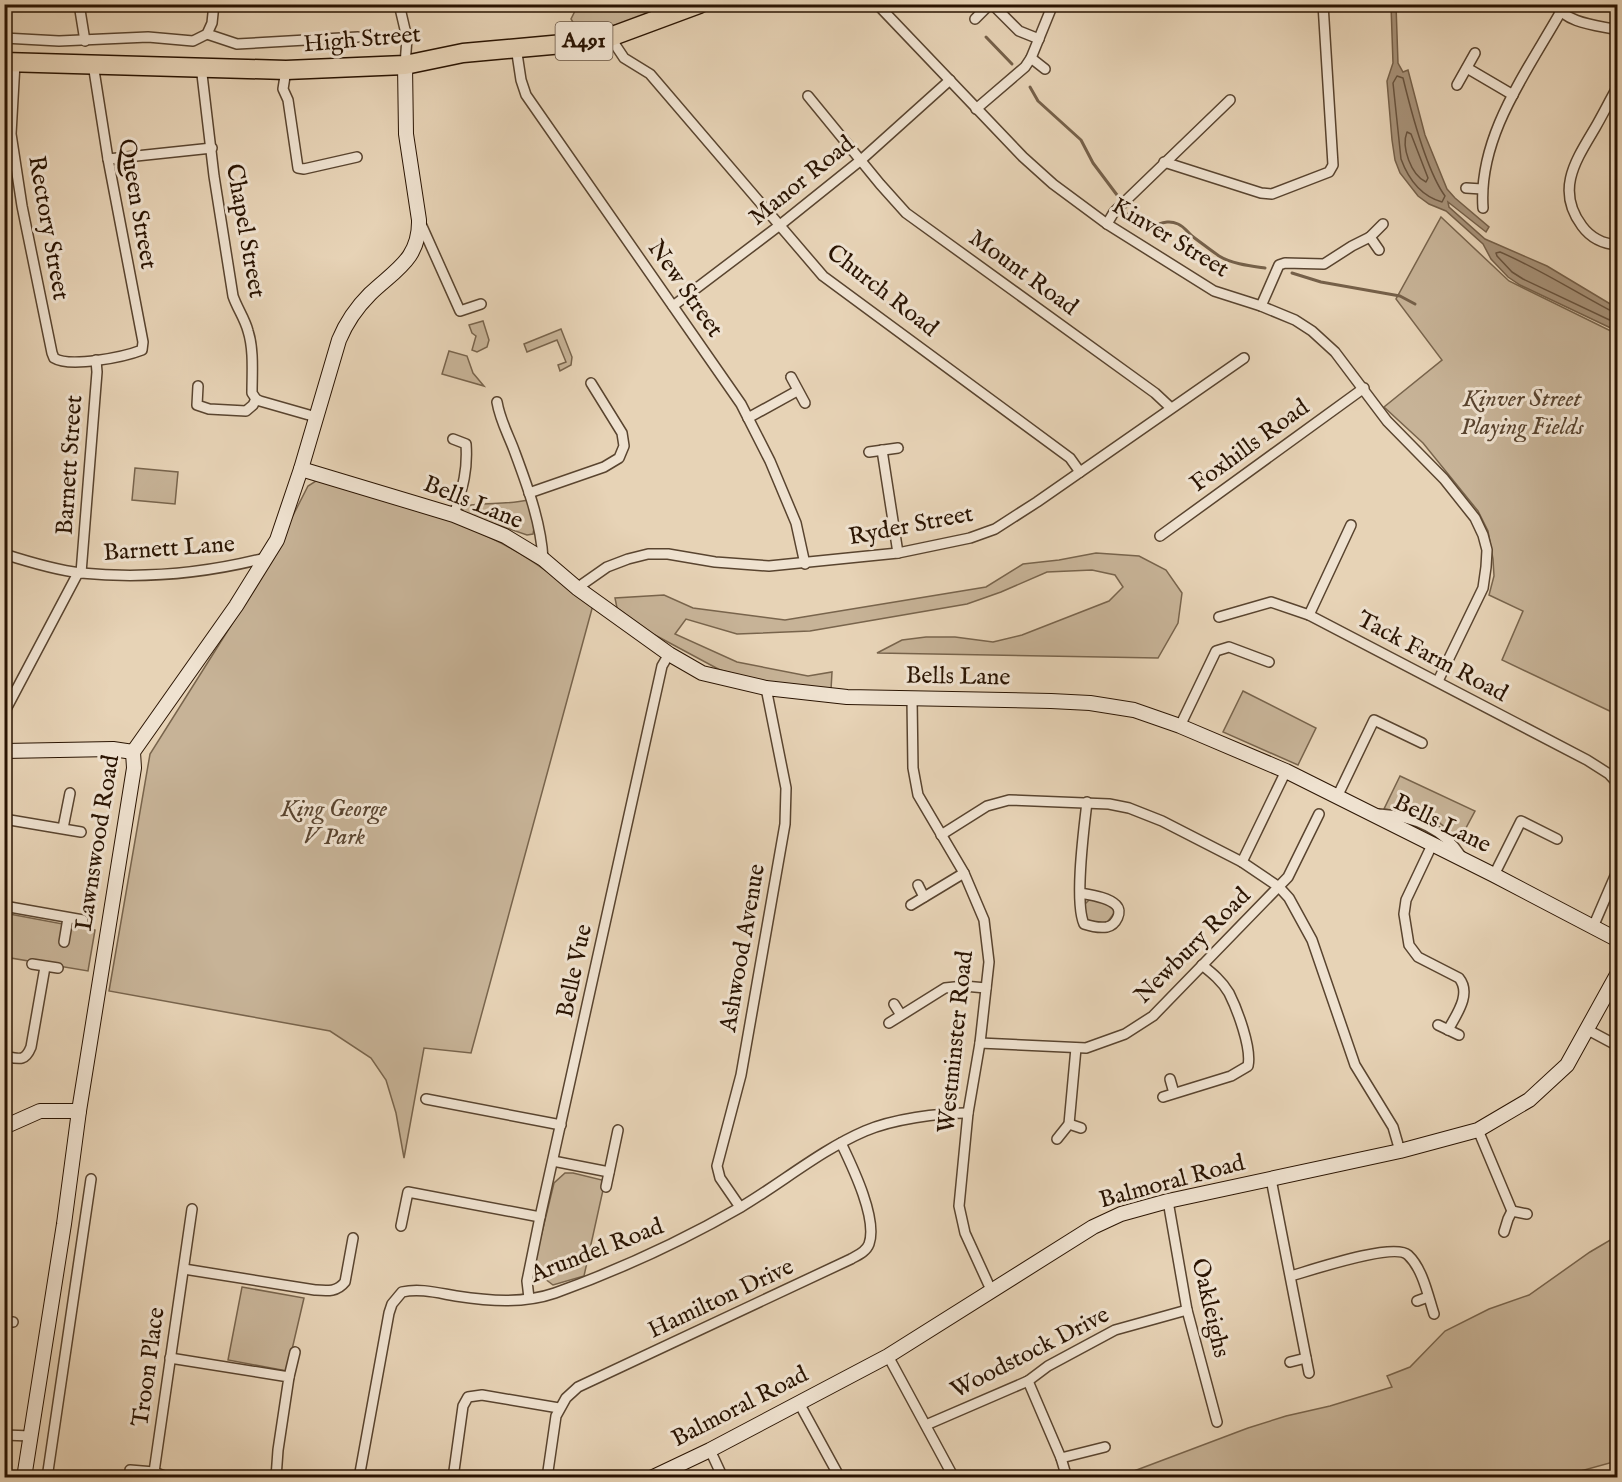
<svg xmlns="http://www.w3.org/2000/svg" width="1622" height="1482" viewBox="0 0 1622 1482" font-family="'IM FELL English',serif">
<rect width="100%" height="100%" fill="#e7d3b6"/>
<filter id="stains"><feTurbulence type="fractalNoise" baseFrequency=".00333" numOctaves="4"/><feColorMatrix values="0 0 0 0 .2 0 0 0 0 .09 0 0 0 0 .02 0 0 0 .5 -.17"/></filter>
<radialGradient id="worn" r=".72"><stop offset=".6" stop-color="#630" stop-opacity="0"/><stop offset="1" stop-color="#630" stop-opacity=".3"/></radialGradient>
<g fill="#c7b397" stroke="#78644c" stroke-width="1.5">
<polygon points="578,5 677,5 631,21 580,34 571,19"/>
<polygon points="1441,217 1509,281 1617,334 1616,714 1502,660 1523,611 1489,595 1494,576 1493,559 1488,531 1478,511 1423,443 1384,407 1442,360 1396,299"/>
<polygon points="483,321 489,340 487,347 477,352 472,350 476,336 472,333 469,325"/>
<polygon points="561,329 572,357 571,365 560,371 558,365 566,362 557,340 527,352 524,344"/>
<polygon points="449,351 467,356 473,373 484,386 442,374"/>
<polygon points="135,468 178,472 175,504 132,500"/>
<path d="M319,479C377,498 439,512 493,539C529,556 561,582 593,605L471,1053L424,1048L404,1158L396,1113L386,1080L371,1058L330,1031L109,991L150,754L237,616L285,531L308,486Z"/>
<path d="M528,500L534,528L533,534L527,535L465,514L462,509L463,506C485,502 506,505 528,500Z"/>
<polygon points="1096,553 1139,556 1166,570 1182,593 1178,623 1158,658 877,653 902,640 926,637 955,637 993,642 1022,635 1109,601 1123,587 1115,575 1092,570 1047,572 1001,592 967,604 810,631 737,634 686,619 675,634 737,662 808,676 832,672 831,690 775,684 720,670 653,634 617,608 615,598 664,595 693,608 785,620 986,587 1023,564 1059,560"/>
<polygon points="1243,691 1316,728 1298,765 1223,732"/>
<polygon points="1400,776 1475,811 1460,839 1437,821 1412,813 1384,809"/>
<polygon points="1089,900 1098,900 1113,906 1115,912 1106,924 1087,920 1084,905"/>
<polygon points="4,913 95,930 88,971 5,957"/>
<polygon points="565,1173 573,1173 602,1180 603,1190 584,1276 553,1285 536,1272 536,1257 554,1183"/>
<polygon points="1617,1236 1617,1461 1559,1477 1289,1478 1279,1474 1264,1478 1118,1477 1248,1428 1286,1416 1330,1406 1392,1387 1387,1376 1410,1367 1445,1331 1489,1309 1529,1295 1590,1252"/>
<polygon points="242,1287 304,1298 287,1371 228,1360"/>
</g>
<polygon fill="#a79279" stroke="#756049" stroke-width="1.5" points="1391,5 1396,5 1398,63 1403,72 1408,70 1425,135 1447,189 1455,198 1489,227 1486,232 1448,202 1449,207 1485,239 1547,266 1617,308 1617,331 1520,285 1508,277 1491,259 1483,244 1446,211 1429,204 1418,196 1400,173 1395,160 1392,140 1387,81 1393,63"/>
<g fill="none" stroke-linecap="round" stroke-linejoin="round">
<g stroke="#68533e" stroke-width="1.5">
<path d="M1397,76L1403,78C1411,111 1426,170 1445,196L1442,202C1421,196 1408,178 1401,159L1393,83Z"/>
<path d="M1407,132L1411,134L1428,178L1426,182C1411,175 1401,147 1407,132Z"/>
<path d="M1618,313L1613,312C1575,292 1540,269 1500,252L1496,253L1497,256L1512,272L1523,279L1618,324"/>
</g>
<g stroke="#756049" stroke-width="3">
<polyline points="986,37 1012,64"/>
<polyline points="1030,87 1038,101 1081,140 1093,163 1117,195"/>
<path d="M1127,214C1149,241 1158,215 1178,224C1185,227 1187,232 1192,236C1201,243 1211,250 1219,256C1232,264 1251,266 1265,268"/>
<polyline points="1292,273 1321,282 1400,296 1415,304"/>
</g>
<defs>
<g id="street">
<polyline points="79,4 85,41"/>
<polyline points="399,4 407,38 405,65"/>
<polyline points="877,4 1023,157 1053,184 1107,224 1214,291 1261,306 1295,320 1312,331 1335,352 1387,421 1444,479 1475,518 1483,535 1487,550 1486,567 1483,588 1438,681"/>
<polyline points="992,4 1019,31 1039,39"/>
<path d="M1554,4C1568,24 1596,25 1618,30"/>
<polyline points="975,19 990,4"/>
<polyline points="207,34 237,44 358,37"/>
<polyline points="610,37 624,58 650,74 823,276 1070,458 1080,472"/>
<polyline points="4,38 59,41 148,37 193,41 207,34 212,23 214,4"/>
<polyline points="516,47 521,80 526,95 741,404 770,461 796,523 805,564"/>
<polyline points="1031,58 1045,69"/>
<path d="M15,63L11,134L22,206L52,353L54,358C70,368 124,357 142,350L143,342L108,159L93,64"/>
<path d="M201,66L214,176L233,296C237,308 245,319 248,331C254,350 252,373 252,393L256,399L260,401L316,417"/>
<polyline points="1467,68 1513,95"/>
<polyline points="286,70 283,89 288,100 298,168 304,169 357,157"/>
<polyline points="1457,85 1475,53"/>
<path d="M1618,86C1610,100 1603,114 1595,128C1576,160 1555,190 1582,226C1590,237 1603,244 1618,245"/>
<polyline points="808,96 880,184 906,213 1155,393 1171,408"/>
<polyline points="976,109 1025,67 1031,58 1053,4"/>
<polyline points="108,159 212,148"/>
<polyline points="1164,162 1261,193 1272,194 1329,172 1333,165 1323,4"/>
<polyline points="1466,188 1482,189"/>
<path d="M1483,208C1478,137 1526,73 1560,13"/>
<polyline points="421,224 460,311 481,304"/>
<polyline points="1107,224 1114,212 1230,100"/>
<polyline points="1379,250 1370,237 1383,224"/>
<polyline points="673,306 780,225 861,160 950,80"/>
<polyline points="1261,306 1279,265 1285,263 1324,264 1352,246 1370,237"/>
<polyline points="791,377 805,403"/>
<polyline points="198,386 197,405 209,409 246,411 253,405 256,399"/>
<path d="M497,402C500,420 508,434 514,450C527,485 541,522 543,559"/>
<polyline points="748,418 797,391"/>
<path d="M453,439L466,444C468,472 462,489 454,515"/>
<polyline points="882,450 898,553"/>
<polyline points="869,452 898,448"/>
<polyline points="529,493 604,467 619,458 624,446 622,433 591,383"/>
<polyline points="1160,536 1364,388"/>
<path d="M4,554C29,562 55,570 81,573C142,579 206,573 265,558"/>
<polyline points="81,573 97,372 96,360"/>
<polyline points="577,588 607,567 628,559 648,554 668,554 715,562 769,566 898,553 970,538 995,529 1037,502 1244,358"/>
<polyline points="1309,615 1351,525"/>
<polyline points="1219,617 1271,602 1309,615 1587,760 1609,774 1618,784"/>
<polyline points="912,699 913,768 918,795 964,873 984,920 989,962 980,1043 968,1113 959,1206 965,1233 992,1292"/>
<polyline points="4,713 78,573"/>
<polyline points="1180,726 1216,651 1229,647 1269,662"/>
<polyline points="1337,797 1374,720 1422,743"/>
<path d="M1379,814C1413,816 1442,827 1461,856"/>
<polyline points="4,819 81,832"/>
<polyline points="63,828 70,793"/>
<polyline points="941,835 987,806 1009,800 1109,804 1129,808 1162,821 1242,862 1279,887 1289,898 1312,940 1355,1065 1393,1127 1400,1151"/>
<path d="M1432,845L1406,900L1404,914L1409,945L1418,957L1459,978C1472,994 1456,1015 1448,1030"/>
<polyline points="1242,862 1286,771"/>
<polyline points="1494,875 1521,821 1557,839"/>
<polyline points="918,885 924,897"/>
<path d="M1080,893C1091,895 1108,897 1116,905C1123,912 1116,925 1107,927C1100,928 1090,926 1084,924C1074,902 1084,828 1087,802"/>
<polyline points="911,905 964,873"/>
<polyline points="4,906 83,920"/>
<polyline points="1593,927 1618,869"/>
<polyline points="64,942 68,918"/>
<polyline points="32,964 58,968"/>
<polyline points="894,1004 901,1015"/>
<polyline points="889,1023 945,988 964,986 986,988"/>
<polyline points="1438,1025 1459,1035"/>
<polyline points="1588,1030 1618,1046"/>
<polyline points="980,1043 1086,1048 1125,1034 1153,1016 1288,877 1319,814"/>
<path d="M4,1056C19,1059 25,1062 31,1047L45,967"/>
<polyline points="1170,1079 1174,1093"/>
<path d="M1163,1097L1231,1076L1248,1066C1252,1048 1237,1009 1229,993C1222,981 1212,973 1202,965"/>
<polyline points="426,1099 561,1125"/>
<polyline points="1069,1124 1081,1128"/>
<polyline points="1478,1130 1512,1211"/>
<polyline points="1057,1139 1069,1124 1076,1048"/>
<polyline points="553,1161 609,1172"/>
<polyline points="1271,1179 1309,1373"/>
<polyline points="606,1187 618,1130"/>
<polyline points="1168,1201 1187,1310 1217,1422"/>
<polyline points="740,1207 720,1178 717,1166 741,1075 785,824 786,788 766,688"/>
<polyline points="401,1226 408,1192 540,1217"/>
<polyline points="1504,1232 1508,1219 1512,1211 1527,1214"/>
<path d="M184,1269L315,1290C328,1291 337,1292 345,1282L353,1238"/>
<path d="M1291,1276C1312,1270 1394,1242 1408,1255C1423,1269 1428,1296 1434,1314"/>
<polyline points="529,1298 527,1281 540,1217 662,666 669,654"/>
<polyline points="1417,1301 1428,1297"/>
<polyline points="4,1322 13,1322"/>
<polyline points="888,1356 954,1478"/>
<polyline points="170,1358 289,1377 278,1450 276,1478"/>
<polyline points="1290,1362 1306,1358"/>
<polyline points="289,1377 295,1352"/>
<polyline points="1028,1381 1061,1458 1067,1478"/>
<polyline points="799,1403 840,1478"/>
<polyline points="926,1425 1028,1381 1048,1366 1115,1330 1187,1310"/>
<polyline points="4,1435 31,1436"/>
<polyline points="710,1450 723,1478"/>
<polyline points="1061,1458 1105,1447"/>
<polyline points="130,1470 154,1472 170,1478"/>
<polyline points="154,1472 192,1209"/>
<polyline points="47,1478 91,1179"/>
<polyline points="332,1478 359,1476"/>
<path d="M359,1478L389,1313L392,1304L402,1292C420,1288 438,1293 456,1296C489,1301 523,1304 555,1293C619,1270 682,1241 741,1207C783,1182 821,1150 865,1131C893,1119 938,1113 968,1113"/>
<polyline points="453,1478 463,1406 468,1397 482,1395 559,1408"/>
<path d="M547,1478L556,1416L566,1398L578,1387L851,1259C858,1255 866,1252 869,1244C878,1219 852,1166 841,1143"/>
</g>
<g id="secondary">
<polyline points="301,469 454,515 505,536 543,559 577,588 669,654 702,673 766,688 847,697 1051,701 1090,703 1134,710 1180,726 1286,771 1494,875 1618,940"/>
<polyline points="4,751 113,749 133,752"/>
<polyline points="4,1127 40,1111 79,1111"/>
<path d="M24,1478L64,1224L79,1111L134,768L133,752L236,606L277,540L301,469L339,340C346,323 357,307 370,294C395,270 420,259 419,220L406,134L405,65"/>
<polyline points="651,1478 710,1450 888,1356 1093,1227 1121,1214 1168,1201 1400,1151 1478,1130 1529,1100 1567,1065 1618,973"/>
</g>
<polyline id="highway" points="4,62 286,70 405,65 463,53 574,43 610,37 699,4"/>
</defs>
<use href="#street" stroke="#59442f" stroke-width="12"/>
<use href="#secondary" stroke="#2a1402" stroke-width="16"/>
<use href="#highway" stroke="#2a1402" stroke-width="21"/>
<use href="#street" stroke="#efe2d0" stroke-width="9"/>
<use href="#secondary" stroke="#efe2d0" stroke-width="14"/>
<use href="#highway" stroke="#e7d3b6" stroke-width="18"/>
</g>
<g text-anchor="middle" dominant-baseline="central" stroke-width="6" stroke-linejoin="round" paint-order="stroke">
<rect fill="#efe2d0" stroke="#655240" stroke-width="1.5" x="555.5" y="22" width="57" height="38" rx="4.5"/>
<g font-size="22" font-weight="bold" fill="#2a1402">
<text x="584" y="41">A491</text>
</g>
<g font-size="24" fill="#2a1402" stroke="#efe2d0">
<text transform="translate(362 40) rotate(-5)">High Street</text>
<text transform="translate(802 181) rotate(-39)">Manor Road</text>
<text transform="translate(137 204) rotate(80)">Queen Street</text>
<text transform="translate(48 228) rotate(80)">Rectory Street</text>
<text transform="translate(245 231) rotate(80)">Chapel Street</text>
<text transform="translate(1170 238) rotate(31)">Kinver Street</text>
<text transform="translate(1023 273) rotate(36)">Mount Road</text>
<text transform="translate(685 289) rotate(55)">New Street</text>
<text transform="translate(882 291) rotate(38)">Church Road</text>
<text transform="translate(1250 446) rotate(-36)">Foxhills Road</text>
<text transform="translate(70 465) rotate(-86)">Barnett Street</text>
<text transform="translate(473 503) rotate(22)">Bells Lane</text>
<text transform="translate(911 526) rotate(-11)">Ryder Street</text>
<text transform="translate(169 549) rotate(-4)">Barnett Lane</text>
<text transform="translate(1432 657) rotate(28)">Tack Farm Road</text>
<text transform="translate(958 677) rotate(1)">Bells Lane</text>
<text transform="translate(1442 824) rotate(26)">Bells Lane</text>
<text transform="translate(98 843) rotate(-81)">Lawnswood Road</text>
<text transform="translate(1193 946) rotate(-45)">Newbury Road</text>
<text transform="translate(743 948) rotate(-80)">Ashwood Avenue</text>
<text transform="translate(575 971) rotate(-78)">Belle Vue</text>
<text transform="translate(956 1042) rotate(-84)">Westminster Road</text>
<text transform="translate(1172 1182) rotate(-15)">Balmoral Road</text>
<text transform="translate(597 1251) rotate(-21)">Arundel Road</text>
<text transform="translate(721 1299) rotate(-25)">Hamilton Drive</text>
<text transform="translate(1210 1308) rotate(77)">Oakleighs</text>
<text transform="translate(1030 1353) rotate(-27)">Woodstock Drive</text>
<text transform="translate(149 1367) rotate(-82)">Troon Place</text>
<text transform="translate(740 1407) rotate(-27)">Balmoral Road</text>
</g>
<g font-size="24" font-style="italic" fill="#59442f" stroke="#efe2d0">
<text x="1522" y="399">Kinver Street<tspan x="1522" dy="28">Playing Fields</tspan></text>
<text x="334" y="809">King George<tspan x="334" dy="28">V Park</tspan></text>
</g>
</g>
<rect width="1622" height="1482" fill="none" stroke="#e7d3b6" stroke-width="24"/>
<rect x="6" y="6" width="1610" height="1470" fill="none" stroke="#2a1402" stroke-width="3"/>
<rect x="12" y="12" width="1598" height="1458" fill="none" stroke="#2a1402" stroke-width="1.5"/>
<rect width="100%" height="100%" filter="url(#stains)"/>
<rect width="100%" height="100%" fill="url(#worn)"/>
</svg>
